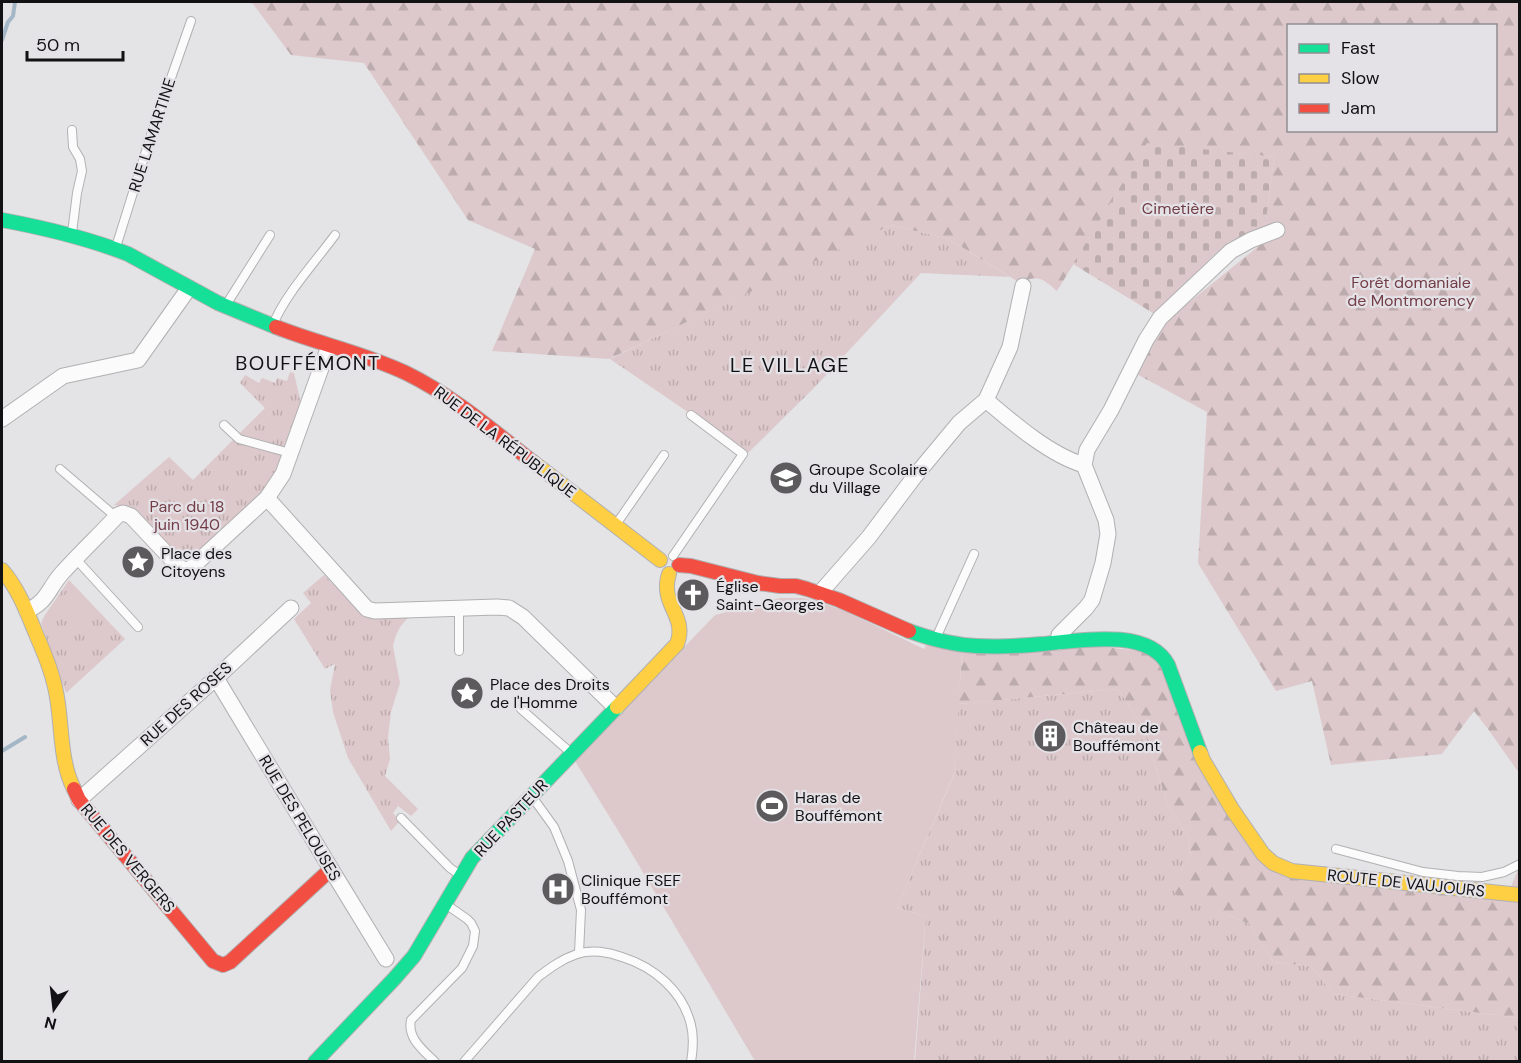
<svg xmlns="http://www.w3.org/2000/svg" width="1521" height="1063" viewBox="0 0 1521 1063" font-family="'DM Sans',sans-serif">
<defs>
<pattern id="grass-tufts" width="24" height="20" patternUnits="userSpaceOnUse" patternTransform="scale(1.5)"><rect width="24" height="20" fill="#ddc9cc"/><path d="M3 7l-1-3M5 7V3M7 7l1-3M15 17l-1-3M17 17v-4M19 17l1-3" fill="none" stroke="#bdacae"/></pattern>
<pattern id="forest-firs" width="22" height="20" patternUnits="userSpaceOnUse" patternTransform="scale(1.5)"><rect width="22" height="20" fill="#ddc9cc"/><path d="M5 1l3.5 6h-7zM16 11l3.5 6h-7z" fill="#bdacae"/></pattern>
<pattern id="cemetery-stones" width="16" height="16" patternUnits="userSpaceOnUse" patternTransform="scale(1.5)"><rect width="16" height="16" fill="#ddc9cc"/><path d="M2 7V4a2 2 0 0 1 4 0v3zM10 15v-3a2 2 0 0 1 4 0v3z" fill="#bdacae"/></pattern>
</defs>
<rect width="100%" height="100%" fill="#e4e3e5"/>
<g fill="url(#grass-tufts)">
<polygon points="891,225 949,239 1010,277 921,273 814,388 748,453 610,359 769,282 828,252"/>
<polygon points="290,372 294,373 301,404 279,472 268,489 187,562 184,562 138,512 127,507 114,505 169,457 193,480 265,408 240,383 245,375 259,383 262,378 275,383 277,378 287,381"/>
<path d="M324,575L362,613L381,618H408C400,625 395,635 393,646L400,683L391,712L388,737L390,759L385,776L418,809L411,816L398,806L393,813L400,821L391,831L348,758L333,712L330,690L335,664L325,669L294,619L311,603L303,593Z"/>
<polygon points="69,580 125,639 66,693 41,623 45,615"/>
<polygon points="1118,689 1142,725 1168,805 1190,840 1189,857 1181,871 1216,910 1250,924 1273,962 1311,966 1333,994 1519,1018 1519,1061 915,1061 926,916 897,908 954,775 958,704"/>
</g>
<g fill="url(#forest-firs)" fill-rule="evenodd">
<path d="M246,2H1519V773L1488,729L1474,711L1442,754L1331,765L1312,681L1276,691L1198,563L1207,412L1131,371L1166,321L1276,232L1265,229L1274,157L1147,144L1057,291C1042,278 1038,274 1020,283L949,239L891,225L609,359L492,351L535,249L468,220L364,63L291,55L253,4ZM1288,26H1496V130H1288Z"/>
<polygon points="1059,642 1159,653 1203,760 1273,863 1508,894 1519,867 1519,1018 1333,994 1311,966 1273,962 1250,924 1216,910 1174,894 1181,871 1189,857 1190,840 1168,805 1142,725 1118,689 958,704 963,645"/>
</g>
<polygon fill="url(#cemetery-stones)" points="1147,143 1274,157 1265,229 1229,242 1212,257 1156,315 1073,264"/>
<g fill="#ddc9cc">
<polygon points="72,588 92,610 77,624 57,602"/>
<polygon points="780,598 804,598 843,610 924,649 926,645 962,651 954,774 897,908 926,916 914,1061 755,1061 622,837 575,761 715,615"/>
</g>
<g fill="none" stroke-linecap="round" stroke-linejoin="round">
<g stroke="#a4b7c6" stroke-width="4">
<polyline points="2,40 8,22 13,16 15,2"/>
<polyline points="2,751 25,737"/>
</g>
<defs>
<g id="lane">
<polyline points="72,233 77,193 82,171 80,159 73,147 72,130"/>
<polyline points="116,247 151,135 191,21"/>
<polyline points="226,305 270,235"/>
<path d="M273,325C284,296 316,261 335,235"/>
<polyline points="224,425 239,439 290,453"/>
<polyline points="60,469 116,517"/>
<polyline points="617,523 664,455"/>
<polyline points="673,556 743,454 691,415"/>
<polyline points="75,558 138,627"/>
<polyline points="459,608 459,651"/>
<polyline points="936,638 974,554"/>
<polyline points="521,709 570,752"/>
<polyline points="533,798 554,827 568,861 581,910 579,953"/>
<polyline points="401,818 450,868 460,875"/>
<polyline points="1336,849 1423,872 1458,876 1482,877 1504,872 1520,864"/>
<path d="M435,1062C423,1050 407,1038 411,1020L462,968L473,946L475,931L471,923L467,919L447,905"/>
<path d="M464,1062L538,977C550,968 562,959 577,954C591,949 609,952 622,957C654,967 683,991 691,1025C694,1037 693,1050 691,1062"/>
</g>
<g id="street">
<path d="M986,400C1013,423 1050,455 1084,465"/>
<polyline points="2,419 63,376 138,360 189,288"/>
<polyline points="267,498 367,609 375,611 497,607 509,608 523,617 616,708"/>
<polyline points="820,593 869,537 915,476 959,423 986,400 1010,347 1023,286"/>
<path d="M27,611C49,600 47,590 62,573C80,553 100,534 118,515L123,513L131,516L179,567L185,570L190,569L267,498L283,474L329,346"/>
<polyline points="1059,642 1059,635 1086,608 1092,600 1103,563 1108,534 1106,520 1084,465 1087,450 1111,410 1146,340 1160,318 1231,251 1251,240 1277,230"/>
<polyline points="216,678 331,869 386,959"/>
<polyline points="79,800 216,678 291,608"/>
</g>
<g id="fast">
<path d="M2,220C45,228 87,238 128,254L218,303L276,327"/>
<path d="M909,631C931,639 954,645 977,646C999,647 1021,646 1042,644C1078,641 1148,627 1168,665L1200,752"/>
<polyline points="315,1062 394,979 414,956 472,858 617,707"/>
</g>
<g id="slow">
<polyline points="533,462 660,560"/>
<path d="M2,570C18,588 27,612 36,634C46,657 55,679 58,704C62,732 61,764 74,789"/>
<path d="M617,707L677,644C688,616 659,604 669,574"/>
<polyline points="1200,752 1203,760 1232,809 1263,854 1273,863 1292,871 1520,895"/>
</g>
<g id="jam">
<path d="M276,327C319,344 364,353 406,373C453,396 492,430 533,462"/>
<polyline points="679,565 691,566 758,583 780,586 796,586 807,589 839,600 909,631"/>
<polyline points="74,789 79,800 213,961 223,965 230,962 331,869"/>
</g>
</defs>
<use href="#lane" stroke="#b1b0b2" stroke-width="10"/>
<use href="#street" stroke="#b1b0b2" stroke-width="17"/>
<use href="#fast" stroke="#b1b0b2" stroke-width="16"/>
<use href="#slow" stroke="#b1b0b2" stroke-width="16"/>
<use href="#jam" stroke="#b1b0b2" stroke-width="16"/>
<use href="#lane" stroke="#fbfbfb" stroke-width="8"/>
<use href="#street" stroke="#fbfbfb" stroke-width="15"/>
<use href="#fast" stroke="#16e098" stroke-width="14"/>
<use href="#slow" stroke="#ffcf43" stroke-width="14"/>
<use href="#jam" stroke="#f24e42" stroke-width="14"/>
</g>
<defs>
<symbol id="school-disc" viewBox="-11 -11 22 22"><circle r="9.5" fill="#5c5a5c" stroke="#e4e2e6"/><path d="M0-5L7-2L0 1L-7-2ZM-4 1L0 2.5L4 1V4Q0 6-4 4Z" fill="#fff"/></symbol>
<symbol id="sight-disc" viewBox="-11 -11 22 22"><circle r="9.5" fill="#5c5a5c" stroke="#e4e2e6"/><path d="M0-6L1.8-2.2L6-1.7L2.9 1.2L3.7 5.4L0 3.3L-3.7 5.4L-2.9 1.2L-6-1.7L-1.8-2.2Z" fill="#fff"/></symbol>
<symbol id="church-disc" viewBox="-11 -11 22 22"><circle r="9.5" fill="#5c5a5c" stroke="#e4e2e6"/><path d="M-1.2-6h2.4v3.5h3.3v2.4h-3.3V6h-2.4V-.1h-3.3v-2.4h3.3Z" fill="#fff"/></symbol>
<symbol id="building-disc" viewBox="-11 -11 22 22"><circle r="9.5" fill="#5c5a5c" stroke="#e4e2e6"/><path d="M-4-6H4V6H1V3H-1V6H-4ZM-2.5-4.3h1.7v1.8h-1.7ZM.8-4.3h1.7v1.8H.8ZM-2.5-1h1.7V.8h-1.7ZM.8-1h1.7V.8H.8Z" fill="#fff"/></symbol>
<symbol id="stadium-disc" viewBox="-11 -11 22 22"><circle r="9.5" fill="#5c5a5c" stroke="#e4e2e6"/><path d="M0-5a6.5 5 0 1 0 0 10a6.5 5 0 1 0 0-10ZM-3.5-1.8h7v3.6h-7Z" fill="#fff"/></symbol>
<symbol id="hospital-disc" viewBox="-11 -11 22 22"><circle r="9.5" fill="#5c5a5c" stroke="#e4e2e6"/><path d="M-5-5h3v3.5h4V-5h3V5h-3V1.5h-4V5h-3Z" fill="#fff"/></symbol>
</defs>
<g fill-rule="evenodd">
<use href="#school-disc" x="767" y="459" width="38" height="38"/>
<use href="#sight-disc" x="119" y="543" width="38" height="38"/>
<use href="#church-disc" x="674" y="576" width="38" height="38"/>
<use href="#sight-disc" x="448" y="674" width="38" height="38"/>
<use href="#building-disc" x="1031" y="717" width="38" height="38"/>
<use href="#stadium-disc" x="753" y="787" width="38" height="38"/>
<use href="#hospital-disc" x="539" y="870" width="38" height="38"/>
</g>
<g text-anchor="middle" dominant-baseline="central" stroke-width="4.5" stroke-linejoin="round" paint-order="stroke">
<g font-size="16" fill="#121113" stroke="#e4e2e6">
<text transform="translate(152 135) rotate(-72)">RUE LAMARTINE</text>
<text transform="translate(505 442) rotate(37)">RUE DE LA RÉPUBLIQUE</text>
<text transform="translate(186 704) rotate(-42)">RUE DES ROSES</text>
<text transform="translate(300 818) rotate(59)">RUE DES PELOUSES</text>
<text transform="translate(511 818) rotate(-47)">RUE PASTEUR</text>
<text transform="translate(128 858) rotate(50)">RUE DES VERGERS</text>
<text transform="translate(1406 883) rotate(6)">ROUTE DE VAUJOURS</text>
</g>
<g font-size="16" fill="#723d47" stroke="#e4e2e6">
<text x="1178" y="208">Cimetière</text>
<text x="1411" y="282">Forêt domaniale<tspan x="1411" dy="18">de Montmorency</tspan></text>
<text x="187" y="506">Parc du 18<tspan x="187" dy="18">juin 1940</tspan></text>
</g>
<g font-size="16" fill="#121113" stroke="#e4e2e6" text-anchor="start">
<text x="809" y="469">Groupe Scolaire<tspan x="809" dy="18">du Village</tspan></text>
<text x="161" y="553">Place des<tspan x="161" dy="18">Citoyens</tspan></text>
<text x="716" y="586">Église<tspan x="716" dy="18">Saint-Georges</tspan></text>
<text x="490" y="684">Place des Droits<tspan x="490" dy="18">de l'Homme</tspan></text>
<text x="1073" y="727">Château de<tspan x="1073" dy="18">Bouffémont</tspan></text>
<text x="795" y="797">Haras de<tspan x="795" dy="18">Bouffémont</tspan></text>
<text x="581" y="880">Clinique FSEF<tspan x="581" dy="18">Bouffémont</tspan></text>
</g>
<g font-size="20" letter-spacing="1.5" fill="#121113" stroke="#e4e2e6">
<text x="308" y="363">BOUFFÉMONT</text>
<text x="790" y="365">LE VILLAGE</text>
</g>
</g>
<rect width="1521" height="1063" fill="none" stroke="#121113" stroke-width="6"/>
<rect x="1287" y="24" width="210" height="108" fill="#e4e2e6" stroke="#908e92" stroke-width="1.5"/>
<rect x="1299" y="44" width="30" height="9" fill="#16e098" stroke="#908e92" stroke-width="1.5"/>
<text x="1341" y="54" font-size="18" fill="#121113">Fast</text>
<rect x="1299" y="74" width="30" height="9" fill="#ffcf43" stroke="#908e92" stroke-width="1.5"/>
<text x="1341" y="84" font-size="18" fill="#121113">Slow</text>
<rect x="1299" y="104" width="30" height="9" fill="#f24e42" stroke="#908e92" stroke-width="1.5"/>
<text x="1341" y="114" font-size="18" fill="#121113">Jam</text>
<g transform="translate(54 1009) rotate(194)" stroke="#e4e2e6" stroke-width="4.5" paint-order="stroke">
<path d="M0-4.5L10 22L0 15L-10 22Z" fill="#121113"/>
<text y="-9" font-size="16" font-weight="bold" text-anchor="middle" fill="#121113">N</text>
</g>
<path d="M27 51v9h96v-9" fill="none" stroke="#121113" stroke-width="3"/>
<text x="36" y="51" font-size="18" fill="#121113" stroke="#e4e2e6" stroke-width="4.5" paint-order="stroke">50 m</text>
</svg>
